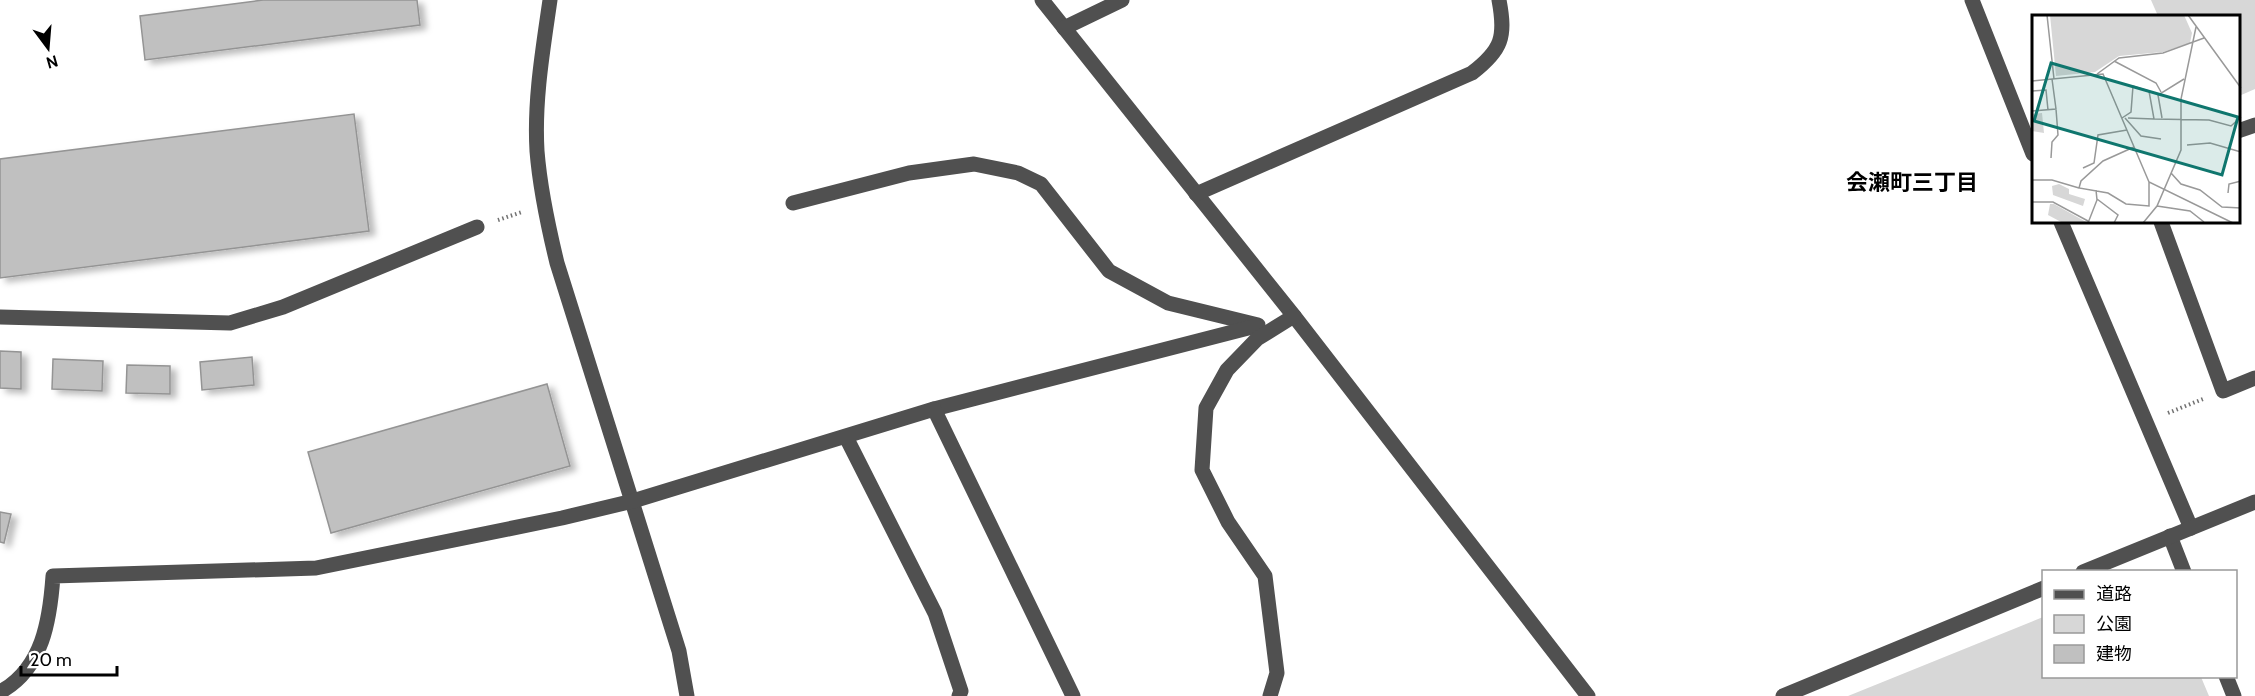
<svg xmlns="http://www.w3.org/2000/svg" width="2255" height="696" viewBox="0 0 2255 696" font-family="Cabin,'Noto Sans JP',sans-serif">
<defs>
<filter id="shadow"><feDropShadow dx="6" dy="4" stdDeviation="3" flood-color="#0004"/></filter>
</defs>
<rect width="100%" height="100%" fill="#fff"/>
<g fill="#d7d7d7">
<polygon points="2151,0 2255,0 2255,89 2239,96 2238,16 2158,16"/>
<polygon points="2043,617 2044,676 2201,677 2209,696 1848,696"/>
</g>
<g fill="#c0c0c0" stroke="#949494" stroke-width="1.5" filter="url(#shadow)">
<polygon points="263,0 417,0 420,25 145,60 140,16"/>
<polygon points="354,114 369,231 0,278 0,159"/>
<polygon points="0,351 21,352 21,389 0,388"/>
<polygon points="252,357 254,385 202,390 200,362"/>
<polygon points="53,359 103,361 102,391 52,389"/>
<polygon points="127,365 170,366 170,394 126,393"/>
<polygon points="547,384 570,466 331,533 308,452"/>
<polygon points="0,512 11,514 4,543 0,542"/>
</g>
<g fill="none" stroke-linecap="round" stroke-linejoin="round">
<g stroke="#727272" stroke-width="4" stroke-dasharray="1.5 3" stroke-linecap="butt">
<polyline points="498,220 522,212"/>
<polyline points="2168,413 2203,399"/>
</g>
<g stroke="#505050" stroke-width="15">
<path d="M550,0C543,49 534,100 537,151C540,189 548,226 557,263L679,651L687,696"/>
<polyline points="1042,0 1294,316 1588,696"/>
<polyline points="1972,0 2033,154"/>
<polyline points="1064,28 1122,0"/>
<polyline points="2238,131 2255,125"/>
<path d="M1196,194L1472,73C1502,50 1506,37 1499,0"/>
<polyline points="793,203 909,173 974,164 1018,173 1041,184 1109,271 1168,303 1258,325"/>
<polyline points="2061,222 2191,528"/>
<polyline points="2161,222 2223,391 2255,378"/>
<polyline points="0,317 230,323 283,307 477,227"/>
<polyline points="934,409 1256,326"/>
<polyline points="846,437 935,613 961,691 959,696"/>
<polyline points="2170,536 2184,572"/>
<polyline points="2083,572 2255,502"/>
<polyline points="2226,676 2234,696"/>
<path d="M0,692C43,669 50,619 53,576L316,568L562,518L633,501L934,409L1073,696"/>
<polyline points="1270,696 1277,673 1265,576 1228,522 1202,470 1206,408 1227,370 1257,339 1294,316"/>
<polyline points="1783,696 2044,588"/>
</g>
</g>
<g text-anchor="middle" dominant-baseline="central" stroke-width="6" stroke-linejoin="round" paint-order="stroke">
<g font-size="22" font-weight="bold" fill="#000" stroke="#fff">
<text x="1912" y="182">会瀬町三丁目</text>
</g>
</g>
<g transform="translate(2032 15)">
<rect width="208" height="208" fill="#fff"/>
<path d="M18,0H152L160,18L158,28L131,37L87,41L63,57L24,61ZM10,98L12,118L0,116V99ZM27,169L37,174V179L53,184L51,191L21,180L20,171ZM18,189H22L56,208H31L16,200Z" fill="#d7d7d7"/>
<path fill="none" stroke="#999" stroke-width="1.5" d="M15,0L22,64M156,0L209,73M82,46L124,68L129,77M65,59L87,43L131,38L172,23M0,66L71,59L117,167L201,208M0,76L14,75L16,95M0,96L24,94L20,64M90,103L99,97L101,71L117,76L122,104L177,105L199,111L209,102M93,103L109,121L129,124M96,103L122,104M130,103L126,80L152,64M155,130L178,128L209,137M102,132L71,146L49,166L47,173L76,178L94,189L117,191V167M19,143L20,127L26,120L24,94M51,153L62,148L66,120L95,115M139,158L149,169L168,175L190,192L209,193M0,165H20L47,173M196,178L197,169L209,166M65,184L86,200L82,208M0,187H21L56,206M125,191L158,196L172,207M56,208L65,185L64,175M111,208L125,191L149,135V84L164,12"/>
<path fill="#0f766e" fill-opacity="0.15" stroke="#0f766e" stroke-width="3" d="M19,48L206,102L190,160L2,106Z"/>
<rect width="208" height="208" fill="none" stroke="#000" stroke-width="3"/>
</g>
<rect x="2042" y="570" width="195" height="108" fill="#ffffff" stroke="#999999" stroke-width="1.5"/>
<rect x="2054" y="590" width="30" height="9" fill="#505050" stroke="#999999" stroke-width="1.5"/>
<text x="2096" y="600" font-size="18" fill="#000000">道路</text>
<rect x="2054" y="615" width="30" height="18" fill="#d7d7d7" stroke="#999999" stroke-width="1.5"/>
<text x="2096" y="630" font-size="18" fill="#000000">公園</text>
<rect x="2054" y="645" width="30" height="18" fill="#c0c0c0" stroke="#999999" stroke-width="1.5"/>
<text x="2096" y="660" font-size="18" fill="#000000">建物</text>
<g transform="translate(48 48) rotate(164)" stroke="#ffffff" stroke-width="4.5" paint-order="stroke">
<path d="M0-4.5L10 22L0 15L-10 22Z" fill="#000000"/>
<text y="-9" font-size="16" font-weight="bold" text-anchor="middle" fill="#000000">N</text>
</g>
<path d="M21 666v9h96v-9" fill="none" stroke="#000000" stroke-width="3"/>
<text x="30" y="666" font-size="18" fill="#000000" stroke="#ffffff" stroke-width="4.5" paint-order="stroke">20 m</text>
</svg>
